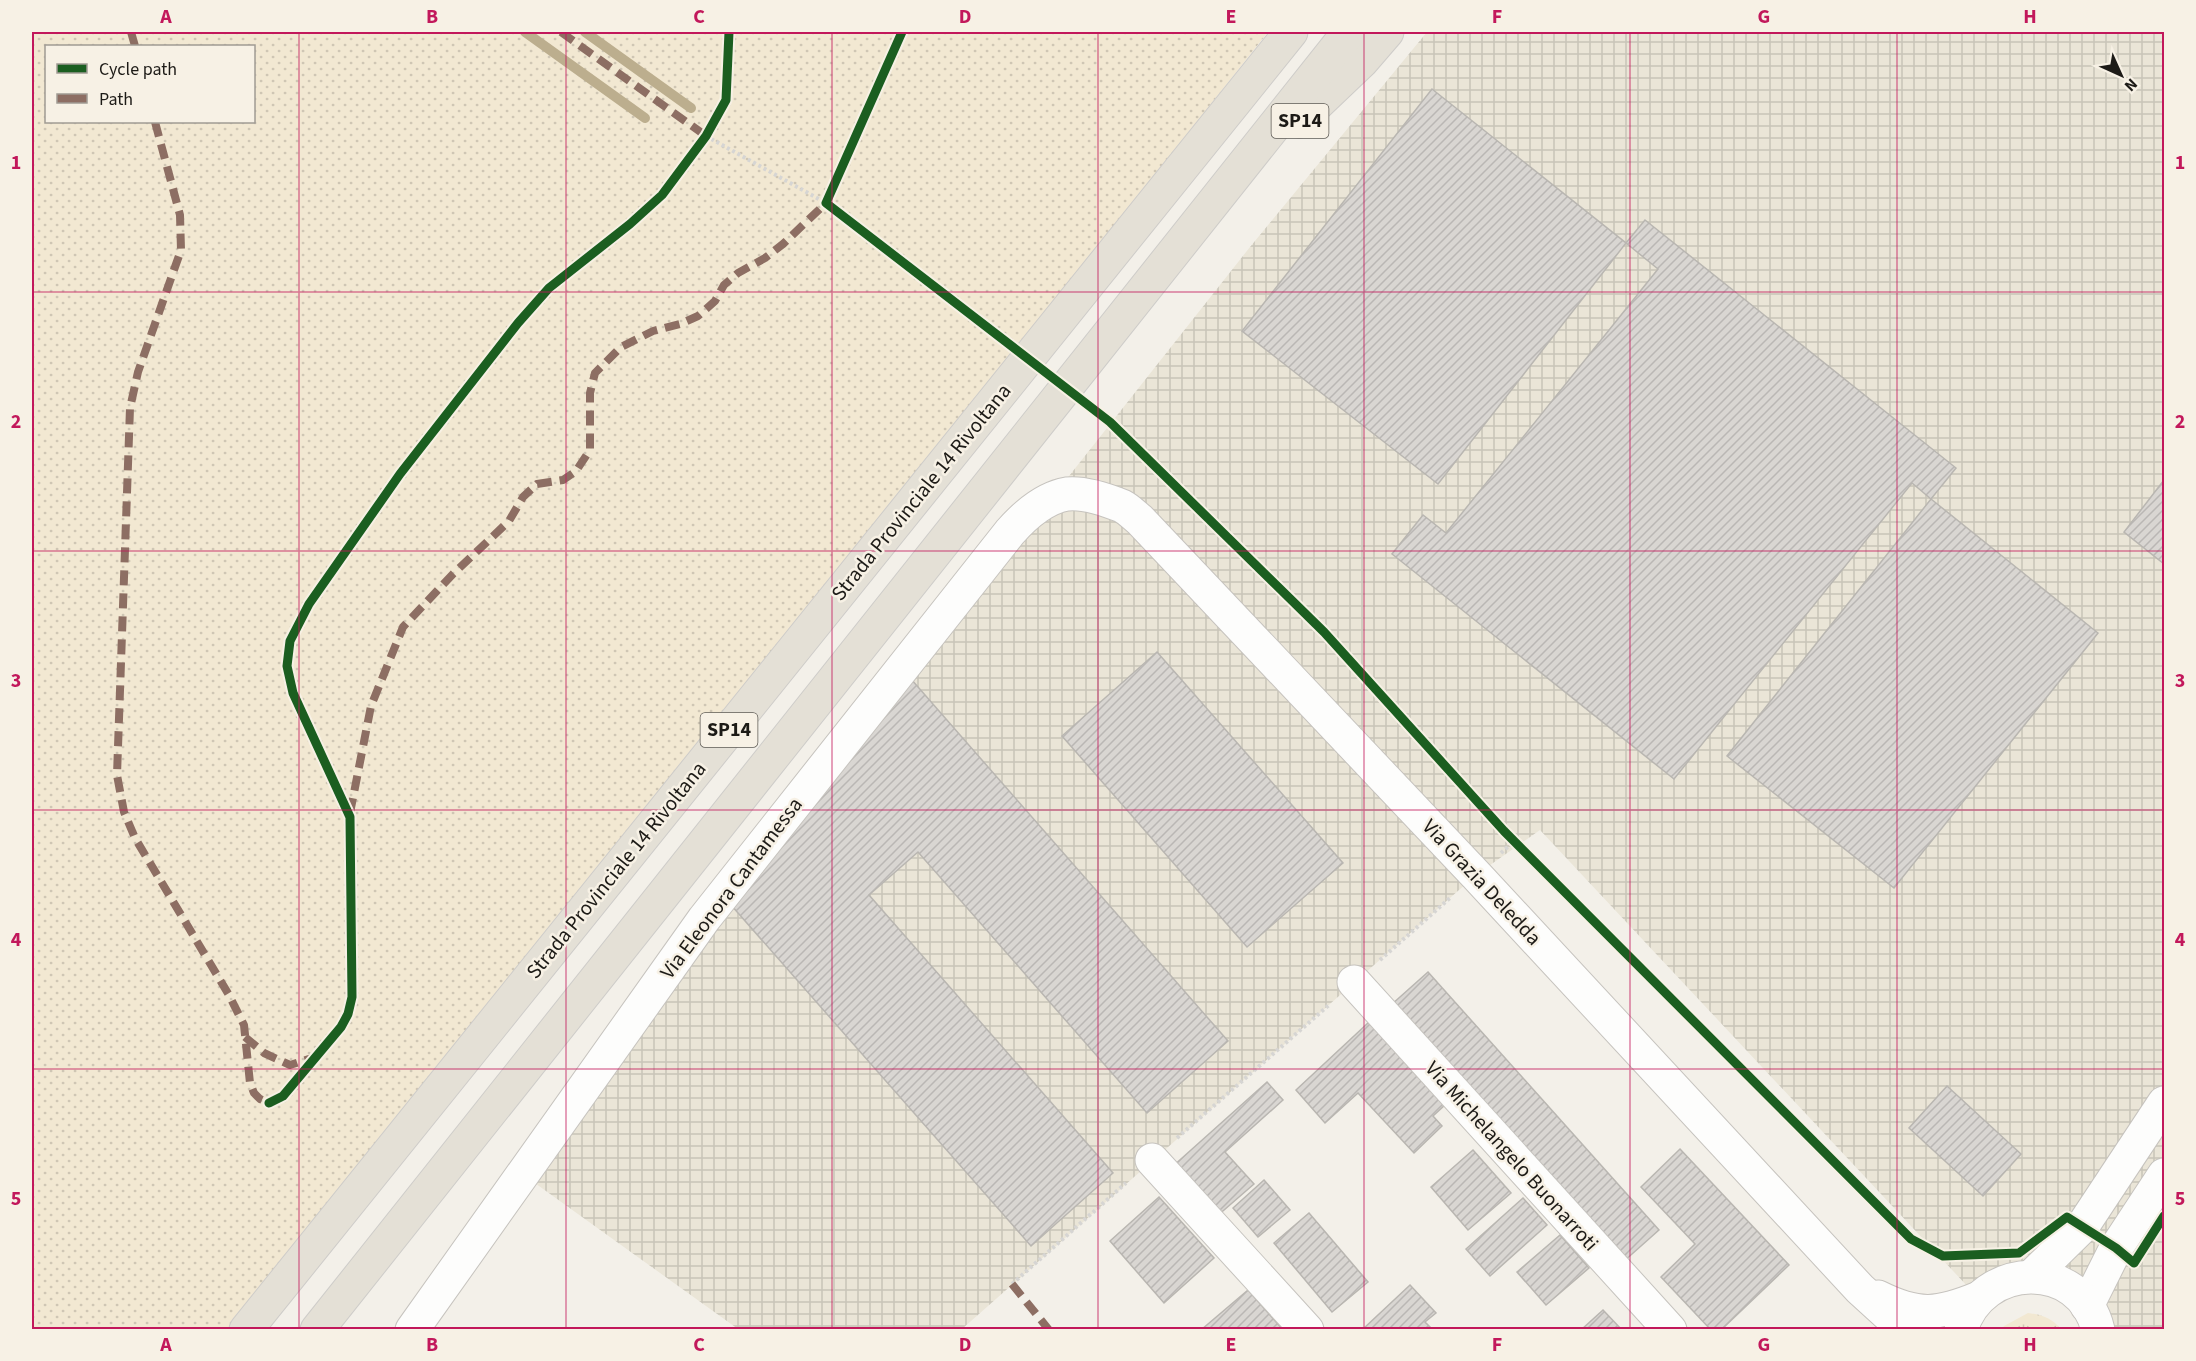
<svg xmlns="http://www.w3.org/2000/svg" width="2196" height="1361" viewBox="0 0 2196 1361" font-family="'Source Sans 3',sans-serif">
<defs>
<pattern id="industrial-grid" width="8" height="8" patternUnits="userSpaceOnUse" patternTransform="scale(1.5)"><rect width="8" height="8" fill="#eae5d7"/><path d="M0 4h8M4 0v8" fill="none" stroke="#c8c4b8"/></pattern>
<pattern id="grass-tufts" width="24" height="20" patternUnits="userSpaceOnUse" patternTransform="scale(1.5)"><rect width="24" height="20" fill="#f2e8d2"/><path d="M3 7l-1-3M5 7V3M7 7l1-3M15 17l-1-3M17 17v-4M19 17l1-3" fill="none" stroke="#cfc6b4"/></pattern>
<pattern id="park-dots" width="8" height="8" patternUnits="userSpaceOnUse" patternTransform="scale(1.5)"><rect width="8" height="8" fill="#f2e8d2"/><path d="M2 2h.1M6 6h.1" fill="none" stroke="#cfc6b4" stroke-width="1.8" stroke-linecap="round"/></pattern>
<pattern id="building-hatch" width="6" height="6" patternUnits="userSpaceOnUse" patternTransform="scale(1.5)"><rect width="6" height="6" fill="#d9d6d2"/><path d="M-1 1l2-2M0 6l6-6M5 7l2-2" fill="none" stroke="#bab7b4"/></pattern>
</defs>
<rect width="100%" height="100%" fill="#f3f0e9"/>
<polygon fill="url(#industrial-grid)" points="1427,32 2164,32 2164,1329 2102,1329 2029,1262 1969,1288 1540,830 1476,875 962,1329 738,1329 532,1181 719,919 1250,247"/>
<path fill="url(#grass-tufts)" d="M2028,1313C2043,1315 2051,1318 2061,1329H2002L2004,1326Z"/>
<path fill="url(#park-dots)" fill-rule="evenodd" d="M32,32H1268L240,1329H32ZM46,46H254V122H46Z"/>
<g fill="none" stroke-linecap="round" stroke-linejoin="round">
<g stroke="#bcae8e" stroke-width="10">
<polyline points="525,32 645,118"/>
<polyline points="585,32 691,108"/>
</g>
</g>
<g fill="url(#building-hatch)" stroke="#b9b6b1" stroke-width="1.5">
<polygon points="1432,89 1626,243 1438,484 1242,331"/>
<polygon points="1645,220 1956,468 1931,499 1912,483 1674,779 1392,554 1423,515 1446,533 1658,269 1626,243"/>
<polygon points="2164,480 2164,564 2124,532"/>
<polygon points="1931,499 2098,633 1894,888 1727,756"/>
<polygon points="1157,652 1343,863 1247,947 1062,736"/>
<polygon points="911,679 1228,1041 1147,1113 918,852 869,895 1113,1173 1031,1246 731,905"/>
<polygon points="1428,972 1659,1230 1623,1262 1391,1005"/>
<polygon points="1369,1022 1445,1105 1433,1116 1442,1126 1414,1153 1358,1093 1325,1123 1296,1090"/>
<polygon points="1267,1082 1283,1100 1225,1152 1254,1184 1216,1217 1172,1167"/>
<polygon points="1947,1086 2021,1154 1983,1196 1909,1128"/>
<polygon points="1680,1149 1789,1265 1721,1330 1711,1330 1661,1277 1695,1244 1641,1187"/>
<polygon points="1473,1150 1511,1193 1468,1230 1431,1187"/>
<polygon points="1264,1180 1290,1210 1258,1237 1233,1208"/>
<polygon points="1159,1197 1214,1258 1164,1303 1110,1241"/>
<polygon points="1523,1198 1547,1225 1490,1276 1466,1249"/>
<polygon points="1309,1213 1368,1282 1332,1312 1274,1243"/>
<polygon points="1560,1235 1589,1268 1546,1305 1517,1272"/>
<polygon points="1410,1285 1436,1313 1425,1322 1433,1330 1362,1330"/>
<polygon points="1248,1290 1283,1330 1201,1330"/>
<polygon points="1603,1310 1622,1330 1581,1330"/>
</g>
<g fill="none" stroke-linecap="round" stroke-linejoin="round">
<defs>
<g id="minor">
<polyline points="1354,982 1670,1330"/>
<polyline points="1152,1160 1307,1330"/>
<path d="M1878,1297C1918,1317 1938,1315 1979,1298"/>
<path d="M412,1330L704,919L1010,532C1025,515 1044,498 1067,494C1084,492 1107,500 1122,506C1128,509 1134,515 1140,520L1476,875L1860,1289L1905,1330"/>
</g>
<g id="tertiary">
<polyline points="2032,1276 2082,1227 2164,1103"/>
<polyline points="2087,1306 2116,1248 2164,1175"/>
<path d="M1961,1330C1981,1261 2081,1258 2098,1330"/>
</g>
<g id="trunk">
<polyline points="1299,121 1362,61 1387,32"/>
<polyline points="246,1330 1291,32"/>
<polyline points="317,1330 1349,32"/>
</g>
</defs>
<use href="#minor" stroke="#c6c3be" stroke-width="35"/>
<use href="#tertiary" stroke="#c6c3be" stroke-width="35"/>
<use href="#trunk" stroke="#ceccc9" stroke-width="35"/>
<g stroke="#d6d5d3" stroke-width="4" stroke-dasharray="3 3" stroke-linecap="butt">
<polyline points="706,136 826,203"/>
<polyline points="1501,853 1514,841"/>
<polyline points="1380,960 1450,898"/>
<polyline points="1177,1138 1329,1005"/>
<polyline points="1012,1284 1126,1183"/>
</g>
<use href="#minor" stroke="#fdfdfc" stroke-width="33"/>
<use href="#tertiary" stroke="#fdfdfc" stroke-width="33"/>
<use href="#trunk" stroke="#e4e0d6" stroke-width="33"/>
<g stroke="#8d6e63" stroke-width="8" stroke-dasharray="15 8" stroke-linecap="butt">
<polyline points="131,32 135,46"/>
<polyline points="561,32 706,136"/>
<polyline points="155,122 180,215 181,250 138,372 130,408 117,775 124,812 135,838 229,995 244,1025 250,1083 254,1093 260,1099 269,1103"/>
<polyline points="350,813 371,706 403,627 453,574 509,521 523,497 537,484 563,480 576,471 590,450 590,393 595,373 621,347 653,331 680,324 698,316 715,301 724,285 738,273 765,258 783,244 826,203"/>
<polyline points="245,1037 264,1053 290,1065 312,1058"/>
<polyline points="1012,1284 1049,1330"/>
</g>
<defs>
<g id="cycleway">
<polyline points="902,32 826,203 1110,422 1324,632 1504,831 1911,1239 1943,1256 2019,1253 2067,1217 2116,1248 2134,1263 2164,1216"/>
<polyline points="269,1103 283,1096 341,1027 348,1014 352,997 350,817 293,693 287,666 290,641 309,604 400,474 518,323 549,288 630,224 662,195 706,136 726,100 729,32"/>
</g>
</defs>
<use href="#cycleway" stroke="#f7f1e5" stroke-width="13"/>
<use href="#cycleway" stroke="#1b5e20" stroke-width="9"/>
</g>
<path fill="none" stroke="#c2185b" stroke-width="1.5" stroke-opacity="0.55" d="M299,32V1330M566,32V1330M832,32V1330M1098,32V1330M1364,32V1330M1630,32V1330M1897,32V1330M32,292H2164M32,551H2164M32,810H2164M32,1069H2164"/>
<g text-anchor="middle" dominant-baseline="central" stroke-width="5" stroke-linejoin="round" paint-order="stroke">
<g fill="#f7f1e5" stroke="#5e5b55" stroke-width="1.5">
<rect x="1271.5" y="104" width="57" height="34" rx="4.5"/>
<rect x="700.5" y="713" width="57" height="34" rx="4.5"/>
</g>
<g font-size="20" font-weight="bold" fill="#1d1b17">
<text x="1300" y="121">SP14</text>
<text x="729" y="730">SP14</text>
</g>
<g font-size="21" fill="#1d1b17" stroke="#f7f1e5">
<text transform="translate(921 492) rotate(-51)">Strada Provinciale 14 Rivoltana</text>
<text transform="translate(616 870) rotate(-51)">Strada Provinciale 14 Rivoltana</text>
<text transform="translate(1482 882) rotate(47)">Via Grazia Deledda</text>
<text transform="translate(731 888) rotate(-53)">Via Eleonora Cantamessa</text>
<text transform="translate(1512 1156) rotate(48)">Via Michelangelo Buonarroti</text>
</g>
</g>
<rect width="2196" height="1361" fill="none" stroke="#f7f1e5" stroke-width="66"/>
<rect x="45" y="45" width="210" height="78" fill="#f7f1e5" stroke="#a09b93" stroke-width="1.5"/>
<rect x="57" y="64" width="30" height="9" fill="#1b5e20" stroke="#a09b93" stroke-width="1.5"/>
<text x="99" y="75" font-size="18" fill="#1d1b17">Cycle path</text>
<rect x="57" y="94" width="30" height="9" fill="#8d6e63" stroke="#a09b93" stroke-width="1.5"/>
<text x="99" y="105" font-size="18" fill="#1d1b17">Path</text>
<g transform="translate(2121 75) rotate(135)" stroke="#f7f1e5" stroke-width="4.5" paint-order="stroke">
<path d="M0-4.5L10 22L0 15L-10 22Z" fill="#1d1b17"/>
<text y="-9" font-size="16" font-weight="bold" text-anchor="middle" fill="#1d1b17">N</text>
</g>
<rect x="33" y="33" width="2130" height="1295" fill="none" stroke="#c2185b" stroke-width="2"/>
<g font-size="20" text-anchor="middle" font-weight="bold" fill="#c2185b">
<text x="166" y="23">A</text>
<text x="432" y="23">B</text>
<text x="699" y="23">C</text>
<text x="965" y="23">D</text>
<text x="1231" y="23">E</text>
<text x="1497" y="23">F</text>
<text x="1764" y="23">G</text>
<text x="2030" y="23">H</text>
<text x="16" y="169">1</text>
<text x="2180" y="169">1</text>
<text x="16" y="428">2</text>
<text x="2180" y="428">2</text>
<text x="16" y="687">3</text>
<text x="2180" y="687">3</text>
<text x="16" y="946">4</text>
<text x="2180" y="946">4</text>
<text x="16" y="1205">5</text>
<text x="2180" y="1205">5</text>
<text x="166" y="1351">A</text>
<text x="432" y="1351">B</text>
<text x="699" y="1351">C</text>
<text x="965" y="1351">D</text>
<text x="1231" y="1351">E</text>
<text x="1497" y="1351">F</text>
<text x="1764" y="1351">G</text>
<text x="2030" y="1351">H</text>
</g>
</svg>
